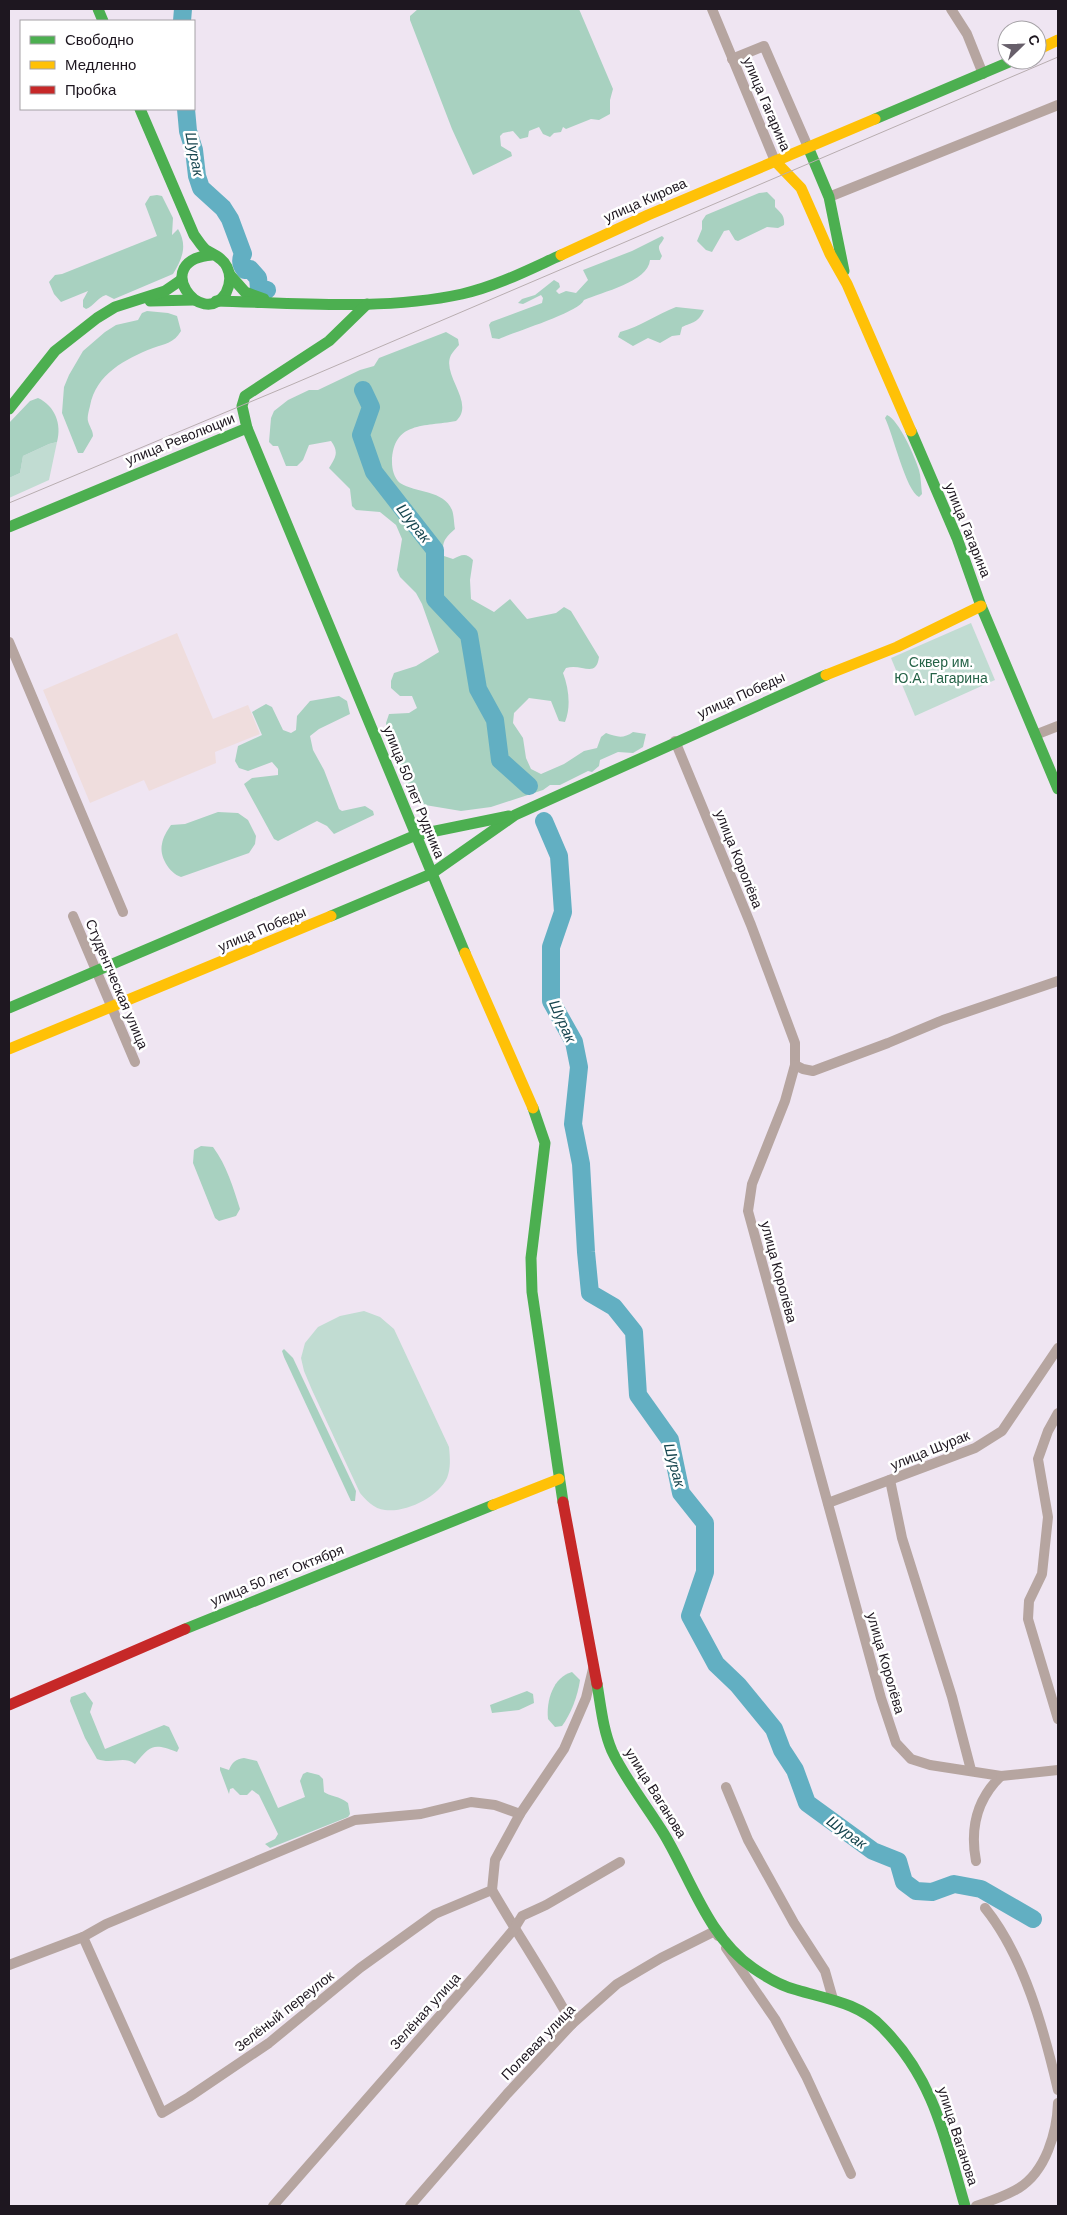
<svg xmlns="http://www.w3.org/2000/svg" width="1067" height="2215" viewBox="0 0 1067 2215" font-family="Helvetica,sans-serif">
<rect width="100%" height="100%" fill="#efe5f2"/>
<polygon fill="#efdddd" points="177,633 213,719 248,705 260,734 215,752 216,763 149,791 144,780 90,803 43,690"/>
<g fill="#c1dcd2">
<polygon points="57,442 49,480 9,498 9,478 20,473 23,456 49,444"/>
<polygon points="971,623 995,680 915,716 891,658"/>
<path d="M364,1311L380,1317L394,1329L449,1447C450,1458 451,1468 447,1478C438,1497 406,1513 385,1510C374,1509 366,1500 360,1493L312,1390L304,1371L301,1358L305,1343L318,1327L340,1316Z"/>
</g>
<g fill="#a8d1c0">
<polygon points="418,9 579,9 613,89 610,100 610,114 599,120 591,119 566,129 563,127 561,132 554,133 550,137 543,134 539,127 529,131 528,137 520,139 513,131 503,133 500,136 501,146 511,152 512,156 473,175 452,129 410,20 410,16"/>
<path d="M767,192L775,200V207C781,213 785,216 784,225L778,228L767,227L738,241L735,240L729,230L724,231L712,252L706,250L697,241L702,229V221L706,215L759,193Z"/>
<path d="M157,195L162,196L173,218L172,235L178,229C188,246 182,259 173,274L114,299L106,295C97,298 94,306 86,309L83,307V300L88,291L61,302L54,294L49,282L55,275L62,274L157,236L145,204L150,196Z"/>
<path d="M662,236L664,238C660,247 656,244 662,256L660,260H650C648,282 602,292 584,300C578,313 516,331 499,339L492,338L489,325L491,322L542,303L543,298L541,295L523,304L518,303L522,299L535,295L554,280L559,283L560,287L556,291L559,294L566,291L576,293L588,280L583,270L632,251Z"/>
<path d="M676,307L704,310C698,323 693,322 682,327L680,335L672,336L660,343L648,338L633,346L618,337L620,332C640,327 657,314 676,307Z"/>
<path d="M147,311L168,313L177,316L181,331C174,343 165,344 153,348C125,359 96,374 90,406C89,410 87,417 88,421C89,426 93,430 93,436L83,453H78L62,413L64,387L69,375L83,351L105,332L116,325L138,320L142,313Z"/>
<path d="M446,332L458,339L459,345C456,348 453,352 451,355C441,375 476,403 456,421C424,427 393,421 392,462C392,469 394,478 400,483C416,493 444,490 452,510C454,515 454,524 455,529C445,538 441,542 444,556L453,559C461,555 466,552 473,560L470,580L471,599L494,612L510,599L527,619L556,613L564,607L571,611L599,657C596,679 582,663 566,668L563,673C569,689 571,707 565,722L559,721L551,701L529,698L514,713L513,723L523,738L526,758L531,769L541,774L564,764L584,751L597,748L601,737L606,733C617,737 623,739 633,732L646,734L643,747L633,753L618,752L600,760L599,766L592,772L588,771L560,785H550L543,790L491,807L461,811L425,805L407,787L401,772L388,736L386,723L389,714L409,713L417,708L412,696H400L391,688V681L394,673L416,666L439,652L422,604L416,593L400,577L397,570L402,539L396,525L380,512L356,510L352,506L350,489L329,468C336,457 339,452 331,441L309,445L303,460L297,466H286L278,446H273L269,442L271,418L274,411L288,400L309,390H318L360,370L374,366L379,358Z"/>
<path d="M38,398C55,406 62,424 57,442L49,444L23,456L20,473L9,478V423L30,401Z"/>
<path d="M887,415C899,420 915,457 919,470C921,477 921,486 922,494L919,497C906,491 893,434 885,418Z"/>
<polygon points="339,696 347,701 350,714 319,729 310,736 313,750 324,770 339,809 342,811 365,806 373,811 374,815 334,834 327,826 317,821 278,841 274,839 244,784 252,778 278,775 278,769 272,762 248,771 239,768 235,761 238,746 262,735 252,712 266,704 272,707 283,730 291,733 296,730 297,716 310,701"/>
<path d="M218,812L238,813L248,820L256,836L255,844L249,853L181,877C169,873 159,856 162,844C163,837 167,831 171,825L185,824Z"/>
<path d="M201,1146L213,1147C227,1166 233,1187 240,1209L236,1216L219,1221L215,1218L193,1163L194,1150Z"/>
<polygon points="284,1349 293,1358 356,1491 355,1501 351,1501 284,1357 282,1351"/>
<path d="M572,1672L580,1680C578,1695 571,1714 562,1726L555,1727L548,1719C546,1701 553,1677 572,1672Z"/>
<polygon points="527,1691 533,1694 534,1703 519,1710 492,1713 490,1705"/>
<path d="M85,1692L93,1703L90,1712L105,1749L164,1725L169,1727L179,1748L177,1752C153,1743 151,1745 135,1764C123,1755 113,1765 97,1759L85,1738L70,1701L71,1697Z"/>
<path d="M244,1758L257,1761L278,1808L305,1797L300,1781L303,1774L307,1772L319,1775L323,1779L324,1792C329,1796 340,1796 348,1803L350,1814L348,1817L270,1848L265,1844L275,1839L278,1834L259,1795L252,1790L247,1795H240L233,1788L230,1789L229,1794L220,1770V1767L229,1770C232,1762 236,1759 244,1758Z"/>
</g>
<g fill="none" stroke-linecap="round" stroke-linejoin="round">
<g stroke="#62afc2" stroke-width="18">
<polyline points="182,21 183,9"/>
<path d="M186,109L188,131L194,150L197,176L201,188L223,208L230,219L243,254C240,260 240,264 245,270L250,269L258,278L259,288L267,290"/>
<polyline points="363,390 371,407 361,435 374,472 435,550 435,599 469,635 478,689 495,720 500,760 529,786"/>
<polyline points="544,821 559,856 563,912 551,947 551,1001 574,1042 579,1067 573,1124 581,1164 586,1252 590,1293 614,1307 634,1332 638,1395 670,1440 681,1493 705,1523 705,1572 690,1616 716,1664 738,1685 774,1729 782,1750 795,1770 807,1803 873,1851 898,1861 904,1882 916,1891 932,1892 954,1884 981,1889 1033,1919"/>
</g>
<g stroke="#b6a5a0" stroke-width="10">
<polyline points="712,9 775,161"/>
<polyline points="951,9 967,34 983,74"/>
<polyline points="732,59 764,46 808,147"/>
<polyline points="829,197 1058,105"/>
<polyline points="9,642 123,912"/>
<polyline points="1035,735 1058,726"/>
<path d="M675,741L751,925L795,1043V1065L785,1101L752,1184L748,1211L881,1698L896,1743L911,1759L930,1765L1001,1776C977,1799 970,1829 976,1861"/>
<polyline points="73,916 135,1062"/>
<polyline points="795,1065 803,1069 813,1071 888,1043 943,1020 1058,981"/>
<polyline points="1058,1413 1048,1431 1038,1459 1048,1517 1042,1574 1029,1601 1028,1619 1058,1719"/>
<polyline points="890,1480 902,1538 952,1697 971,1770"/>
<polyline points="828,1503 975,1448 1002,1431 1058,1348"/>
<polyline points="1001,1776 1058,1770"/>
<polyline points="726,1787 748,1840 794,1923 825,1971 833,1999"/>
<path d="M492,1890C518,1935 547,1978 572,2024"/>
<path d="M985,1908C1024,1956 1044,2030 1058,2090"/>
<polyline points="83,1937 162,2113 189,2097 269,2043 360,1968 435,1914 492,1890 495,1860 520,1814 564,1749 586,1698 593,1669"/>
<polyline points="726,1948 775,2019 806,2076 851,2174"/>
<polyline points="9,1965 83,1937 106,1924 355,1820 421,1814 471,1802 495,1805 520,1814"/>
<polyline points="273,2206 478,1972 514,1929 522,1916 546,1905 620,1862"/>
<polyline points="410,2206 507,2094 572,2024 617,1984 661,1958 715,1931 718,1936"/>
<path d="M976,2206C991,2201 1006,2196 1019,2188C1046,2171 1057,2132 1058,2103"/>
</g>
<g stroke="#4caf50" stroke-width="11">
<polyline points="98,9 103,21"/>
<path d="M140,109L194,235C198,240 201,246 206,250C214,255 223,258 227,267C231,275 230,285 226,293C201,331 149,260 212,255"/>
<polyline points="875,119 1014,60"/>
<polyline points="808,147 829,197 844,271"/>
<polyline points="230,275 245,292 264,299"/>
<polyline points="150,301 194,300"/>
<path d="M216,301C296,303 384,311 462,294C497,286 528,270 561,255"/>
<polyline points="9,409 55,351 97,318 115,307 165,291 181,280"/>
<polyline points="247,428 465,953"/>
<polyline points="911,431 957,538 981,606 1058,789"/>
<polyline points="9,527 247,428 242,406 245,396 329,341 367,304"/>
<polyline points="331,916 431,874 515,815 826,675"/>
<polyline points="9,1008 416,835 509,816"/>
<polyline points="533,1108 545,1143 531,1258 532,1292 563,1502"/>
<polyline points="185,1629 493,1505"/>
<path d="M597,1684C601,1707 603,1730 612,1751C624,1777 648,1808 664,1834C691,1879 708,1937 753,1968C766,1977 781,1986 797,1990C827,1999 859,2003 882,2027C934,2079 945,2138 965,2206"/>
</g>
<g stroke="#ffc107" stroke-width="11">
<polyline points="1037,50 1058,40"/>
<polyline points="775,161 801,188 830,254 847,284 911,431"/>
<polyline points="561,255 648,215 875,119"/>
<polyline points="826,675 897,647 981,606"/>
<polyline points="465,953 533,1108"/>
<polyline points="9,1049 331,916"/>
<polyline points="493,1505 559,1479"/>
</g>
<g stroke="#c62828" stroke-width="11">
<polyline points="563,1502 597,1684"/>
<polyline points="9,1705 185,1629"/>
</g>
<polyline stroke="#b8adb0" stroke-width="1" points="9,503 293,384 1058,57"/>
</g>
<g text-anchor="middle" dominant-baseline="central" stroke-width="5" stroke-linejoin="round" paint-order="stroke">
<g font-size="14" fill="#1e1720" stroke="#fff">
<text transform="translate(767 104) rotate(67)">улица Гагарина</text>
<text transform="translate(645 200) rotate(-24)">улица Кирова</text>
<text transform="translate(180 439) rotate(-22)">улица Революции</text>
<text transform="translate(968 530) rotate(68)">улица Гагарина</text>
<text transform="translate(741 695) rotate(-24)">улица Победы</text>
<text transform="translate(414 792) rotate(68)">улица 50 лет Рудника</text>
<text transform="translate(739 859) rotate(68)">улица Королёва</text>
<text transform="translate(262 929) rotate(-23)">улица Победы</text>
<text transform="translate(117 984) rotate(67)">Студентческая улица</text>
<text transform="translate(779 1272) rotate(75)">улица Королёва</text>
<text transform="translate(930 1450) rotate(-22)">улица Шурак</text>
<text transform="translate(277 1575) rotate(-22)">улица 50 лет Октября</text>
<text transform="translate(886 1663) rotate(74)">улица Королёва</text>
<text transform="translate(656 1793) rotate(58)">улица Ваганова</text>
<text transform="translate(284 2011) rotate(-38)">Зелёный переулок</text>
<text transform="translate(425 2011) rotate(-48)">Зелёная улица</text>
<text transform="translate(538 2042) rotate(-46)">Полевая улица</text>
<text transform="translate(958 2136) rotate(72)">улица Ваганова</text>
</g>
<g font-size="14" fill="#246246" stroke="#fff">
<text x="941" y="662">Сквер им.<tspan x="941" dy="16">Ю.А. Гагарина</tspan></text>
</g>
<g font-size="15" font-style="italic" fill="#17464f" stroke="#fff">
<text transform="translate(195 154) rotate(79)">Шурак</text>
<text transform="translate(414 523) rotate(52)">Шурак</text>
<text transform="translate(563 1021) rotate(66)">Шурак</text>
<text transform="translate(675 1465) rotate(75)">Шурак</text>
<text transform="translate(847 1832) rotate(36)">Шурак</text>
</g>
</g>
<rect width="1067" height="2215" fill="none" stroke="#1e1720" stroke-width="20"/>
<rect x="20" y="20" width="175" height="90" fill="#ffffff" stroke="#a5a2a6"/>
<rect x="30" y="36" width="25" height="8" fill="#4caf50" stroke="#a5a2a6"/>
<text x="65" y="45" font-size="15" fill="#1e1720">Свободно</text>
<rect x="30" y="61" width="25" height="8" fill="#ffc107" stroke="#a5a2a6"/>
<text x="65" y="70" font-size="15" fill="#1e1720">Медленно</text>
<rect x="30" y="86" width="25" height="8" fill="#c62828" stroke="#a5a2a6"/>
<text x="65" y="95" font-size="15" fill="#1e1720">Пробка</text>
<g transform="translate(1022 45) rotate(67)"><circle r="24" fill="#ffffff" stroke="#a5a2a6"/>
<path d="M0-4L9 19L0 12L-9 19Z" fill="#675f6a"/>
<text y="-8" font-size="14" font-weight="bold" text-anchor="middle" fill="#1e1720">С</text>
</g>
</svg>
